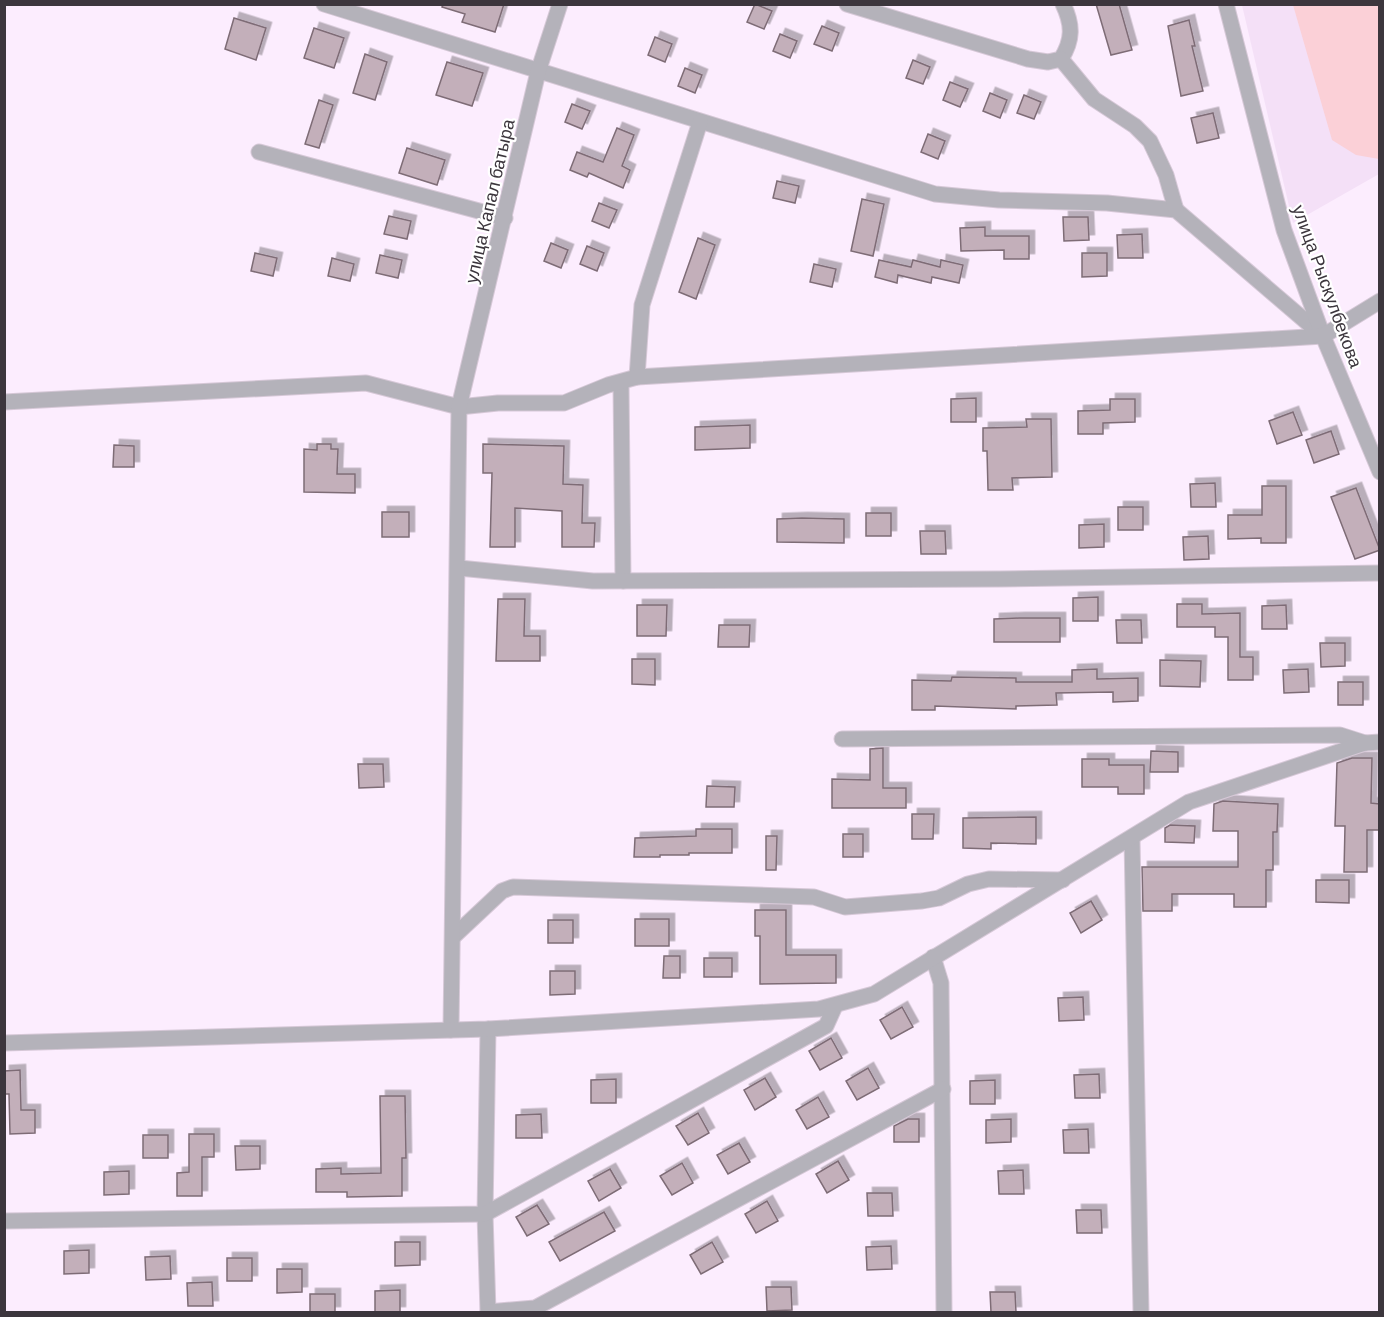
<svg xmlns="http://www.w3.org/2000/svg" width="1384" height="1317" viewBox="0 0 1384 1317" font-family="Barlow,sans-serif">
<defs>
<filter id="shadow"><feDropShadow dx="5.5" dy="-5.5" stdDeviation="0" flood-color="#0004"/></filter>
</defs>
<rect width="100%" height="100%" fill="#fcedfe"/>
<polygon fill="#f4e0f7" points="1242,5 1379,5 1379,174 1293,223"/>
<polygon fill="#fbd0d7" points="1293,5 1379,5 1379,159 1356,155 1332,140"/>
<g fill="#c3afba" stroke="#7e6c76" stroke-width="1.5" filter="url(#shadow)">
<polygon points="443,4 504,4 495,32 462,22 465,14 442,7"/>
<polygon points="755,4 772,11 764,29 747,22"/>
<polygon points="1096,4 1119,4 1132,50 1111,55"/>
<polygon points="234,18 266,28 256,60 225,49"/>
<polygon points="1189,20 1195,46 1192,46 1203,91 1181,96 1168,26"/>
<polygon points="822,26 839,33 832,51 814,44"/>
<polygon points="314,28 344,38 334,68 304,58"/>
<polygon points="780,34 797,41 790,58 773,51"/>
<polygon points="655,37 672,44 665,62 648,55"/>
<polygon points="365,54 387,62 375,100 353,93"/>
<polygon points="913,60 930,67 923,84 906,78"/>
<polygon points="447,62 483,73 472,106 436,95"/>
<polygon points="685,68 702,75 695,93 678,86"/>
<polygon points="950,82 968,89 960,107 943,100"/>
<polygon points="990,93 1007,100 1000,118 983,111"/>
<polygon points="1024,95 1041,102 1034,119 1017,113"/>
<polygon points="319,100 333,105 319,148 305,144"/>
<polygon points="572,104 590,111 582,129 565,122"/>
<polygon points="1213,113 1219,138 1197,143 1191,118"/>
<polygon points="617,128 634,135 622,166 630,170 623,188 589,173 587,177 570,170 577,152 603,162"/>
<polygon points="928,134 945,141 938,159 921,152"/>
<polygon points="407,148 445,160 437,185 399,173"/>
<polygon points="777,181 799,186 795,203 773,198"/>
<polygon points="862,199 884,204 873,256 851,251"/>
<polygon points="599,203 617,210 609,228 592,221"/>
<polygon points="389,216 411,221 407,239 384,234"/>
<polygon points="1063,217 1088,217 1089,240 1064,241"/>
<polygon points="985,227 985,236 1029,236 1029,259 1004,259 1004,250 961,251 960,228"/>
<polygon points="1142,234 1143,258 1118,258 1117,235"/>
<polygon points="698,238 715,245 696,299 679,292"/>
<polygon points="551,243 568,250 561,268 544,261"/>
<polygon points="587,246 604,253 597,271 580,264"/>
<polygon points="255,253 277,258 273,276 251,271"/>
<polygon points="1082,253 1107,253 1107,276 1082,277"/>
<polygon points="380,255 402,260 398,278 376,273"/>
<polygon points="332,258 354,264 350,281 328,276"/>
<polygon points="879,260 911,267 913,260 940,267 941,260 963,265 959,283 932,277 931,283 898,275 897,283 875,277"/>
<polygon points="814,264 836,269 832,287 810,282"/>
<polygon points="976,398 976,422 951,422 951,399"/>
<polygon points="1110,399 1135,399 1135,422 1103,423 1103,434 1078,434 1078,411 1110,410"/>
<polygon points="1293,412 1302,435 1277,444 1269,421"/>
<polygon points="1026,419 1051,419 1052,477 1012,478 1013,490 988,490 987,451 983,451 983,428 1027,427"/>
<polygon points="750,425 750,448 695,450 695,427"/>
<polygon points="1331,431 1339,454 1314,463 1306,440"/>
<polygon points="317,444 331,444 331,449 338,449 337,474 355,474 355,493 304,492 304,449 317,450"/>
<polygon points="483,444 564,446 563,484 583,485 582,523 595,523 594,547 562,547 562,511 515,508 515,547 490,547 492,473 483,473"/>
<polygon points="114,445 134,446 134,467 113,467"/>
<polygon points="1215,483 1216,507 1191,507 1190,484"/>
<polygon points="1262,486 1286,486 1286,543 1261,543 1261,538 1228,539 1228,515 1262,515"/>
<polygon points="1356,488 1380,550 1355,559 1331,497"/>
<rect x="1118" y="507" width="25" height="23"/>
<rect x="382" y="512" width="27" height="25"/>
<rect x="866" y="513" width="25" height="23"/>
<polygon points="802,518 844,519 844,543 777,542 777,519"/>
<polygon points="1104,524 1104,547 1079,548 1079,525"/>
<polygon points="920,531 945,531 946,554 921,554"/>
<polygon points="1208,536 1209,559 1184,560 1183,537"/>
<polygon points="1098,597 1098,621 1073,621 1073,598"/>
<polygon points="498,599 525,599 524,636 540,636 540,661 496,661"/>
<polygon points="1177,604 1202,604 1202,614 1240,613 1240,657 1253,657 1253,680 1228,680 1228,637 1215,637 1215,627 1177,627"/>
<polygon points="637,605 667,605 666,636 637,636"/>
<polygon points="1286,605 1287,629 1262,629 1262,606"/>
<polygon points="1019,618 1060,618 1060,642 994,642 994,619"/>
<polygon points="1116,620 1141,620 1142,643 1117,643"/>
<polygon points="719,625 750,625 749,647 718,647"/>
<polygon points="1320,643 1345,643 1345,666 1321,667"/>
<polygon points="632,659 655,659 655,685 632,684"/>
<polygon points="1160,660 1201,661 1200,687 1160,686"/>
<polygon points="1097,669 1097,679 1138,678 1138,701 1113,702 1113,692 1056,693 1057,705 1016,706 1016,709 935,706 935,710 912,710 912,680 951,681 952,677 1016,678 1016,682 1072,682 1072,670"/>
<polygon points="1308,669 1309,692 1284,693 1283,670"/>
<rect x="1338" y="682" width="25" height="23"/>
<polygon points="883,748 883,788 906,788 906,808 832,808 832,779 870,780 870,749"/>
<polygon points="1151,751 1178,752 1178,772 1150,772"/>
<polygon points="1352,758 1372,758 1371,803 1380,804 1380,830 1367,830 1367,872 1344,872 1345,826 1335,826 1337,763"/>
<polygon points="1082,759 1109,759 1109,765 1144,765 1144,794 1118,794 1118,787 1082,787"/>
<polygon points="358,764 383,764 384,787 359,788"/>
<polygon points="707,786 735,787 734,807 706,807"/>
<polygon points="1223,801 1278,804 1277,832 1273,832 1273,870 1266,870 1266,907 1234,907 1234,894 1172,894 1172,911 1143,911 1142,867 1238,867 1238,831 1213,831 1214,804"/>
<polygon points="912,814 934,814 933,839 912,839"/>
<polygon points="1036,817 1036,844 991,843 991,849 963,848 963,818"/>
<polygon points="1170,825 1195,826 1194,843 1165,842 1165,828"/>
<polygon points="696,829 732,829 732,853 689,853 689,855 660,855 660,857 634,857 635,838 696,836"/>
<rect x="843" y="834" width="20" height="23"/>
<polygon points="766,836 777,836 776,870 766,870"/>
<polygon points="1316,880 1349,880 1349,903 1316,902"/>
<polygon points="1091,901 1102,920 1081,933 1070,913"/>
<polygon points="755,910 786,910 786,955 836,955 836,983 760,984 760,936 755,936"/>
<rect x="635" y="919" width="34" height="27"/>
<rect x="548" y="920" width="25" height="23"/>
<polygon points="664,956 680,956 680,978 663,978"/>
<rect x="704" y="958" width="28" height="19"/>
<polygon points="550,971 575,971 575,994 550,995"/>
<polygon points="1083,997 1084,1020 1059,1021 1058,998"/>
<polygon points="902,1007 913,1027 891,1039 880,1020"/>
<polygon points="831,1038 842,1058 820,1070 809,1051"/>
<polygon points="868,1068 879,1088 857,1100 846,1081"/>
<polygon points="20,1070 21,1110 35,1110 35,1133 10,1134 9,1094 4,1094 4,1071"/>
<polygon points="1099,1074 1100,1098 1075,1098 1074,1075"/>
<polygon points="765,1078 776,1097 755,1110 744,1090"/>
<polygon points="616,1079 616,1103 591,1103 591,1080"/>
<polygon points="995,1080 995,1104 970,1104 970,1081"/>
<polygon points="380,1096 405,1096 406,1158 402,1158 402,1196 347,1197 347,1192 316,1192 316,1169 341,1168 341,1174 381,1173"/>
<polygon points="818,1097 829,1117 807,1129 796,1110"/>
<polygon points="698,1113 709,1133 688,1145 676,1126"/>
<polygon points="541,1114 542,1138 516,1138 516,1115"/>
<polygon points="908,1119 919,1119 919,1142 894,1142 894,1126"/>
<polygon points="1011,1119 1011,1142 986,1143 986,1120"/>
<polygon points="1088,1129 1089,1153 1064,1153 1063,1130"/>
<polygon points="189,1134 214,1134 214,1157 202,1157 202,1196 177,1196 177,1173 189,1172"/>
<rect x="143" y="1135" width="25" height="23"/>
<polygon points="739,1143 750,1162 728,1174 717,1155"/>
<polygon points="235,1146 260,1146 260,1169 236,1170"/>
<polygon points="838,1161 849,1180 827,1193 816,1174"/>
<polygon points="682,1163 693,1183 672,1195 660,1176"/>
<polygon points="610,1169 621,1188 599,1201 588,1181"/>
<polygon points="1023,1170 1024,1194 999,1194 998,1171"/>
<polygon points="129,1171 129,1194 104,1195 104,1172"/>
<polygon points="867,1193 892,1193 893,1216 868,1216"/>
<polygon points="767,1201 778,1221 756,1233 745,1214"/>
<polygon points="537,1205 549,1224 527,1236 516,1217"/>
<polygon points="1076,1210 1101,1210 1102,1233 1077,1233"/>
<polygon points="604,1212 615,1231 560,1261 549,1242"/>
<polygon points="395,1242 420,1242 420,1265 395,1266"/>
<polygon points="712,1242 723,1262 701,1274 690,1255"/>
<polygon points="891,1246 892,1269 867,1270 866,1247"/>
<polygon points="89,1250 89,1273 64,1274 64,1251"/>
<polygon points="170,1256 171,1279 146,1280 145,1257"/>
<rect x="227" y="1258" width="25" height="23"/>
<polygon points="277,1269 302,1269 302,1292 277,1293"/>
<polygon points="212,1282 213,1306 188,1306 187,1283"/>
<polygon points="766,1287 791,1287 792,1310 767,1311"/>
<polygon points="400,1290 400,1312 375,1312 375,1291"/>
<polygon points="990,1292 1015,1292 1016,1312 991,1312"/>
<rect x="310" y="1294" width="25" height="18"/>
</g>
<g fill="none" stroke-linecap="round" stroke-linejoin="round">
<defs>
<g id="minor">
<polyline points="324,4 935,194 999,200 1107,203 1176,210 1323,336"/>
<path d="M847,4L1028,59L1048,62L1061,59C1073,40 1073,25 1063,4"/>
<polyline points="1226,4 1284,230 1323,336 1380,472"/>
<polyline points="1061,59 1094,99 1135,126 1150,141 1166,175 1176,210"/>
<polyline points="259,152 505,218"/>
<polyline points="637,377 642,305 700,122"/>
<polyline points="621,383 623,581"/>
<polyline points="4,402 366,383 459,407 498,403 564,403 608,385 637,377 1323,336 1380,301"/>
<polyline points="459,568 593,581 1000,579 1380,573"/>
<polyline points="842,739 1340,735 1365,743"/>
<polyline points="1132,839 1141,1312"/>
<polyline points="454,936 502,891 513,887 814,897 845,907 922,901 939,898 968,884 989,879 1063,880"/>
<polyline points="933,957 941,983 944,1312"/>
<polyline points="488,1029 485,1214 488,1312"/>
<polyline points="451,1030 459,407 538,72 560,4"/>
<polyline points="4,1043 488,1029 819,1009 874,994 1189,802 1365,743 1380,742"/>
<polyline points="4,1221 485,1214 826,1026 835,1006"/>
<polyline points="488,1312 535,1308 943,1089"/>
</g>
</defs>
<use href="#minor" stroke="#d6c8d7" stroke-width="17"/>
<use href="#minor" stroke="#b4b2ba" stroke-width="15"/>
</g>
<g text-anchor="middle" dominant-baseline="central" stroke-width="4.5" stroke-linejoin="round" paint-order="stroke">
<g font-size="18" fill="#3c363d" stroke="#fff">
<text transform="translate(489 201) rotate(-77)">улица Капал батыра</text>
<text transform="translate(1328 286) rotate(70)">улица Рыскулбекова</text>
</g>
</g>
<rect width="1384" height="1317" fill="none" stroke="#3c363d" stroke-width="12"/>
</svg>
